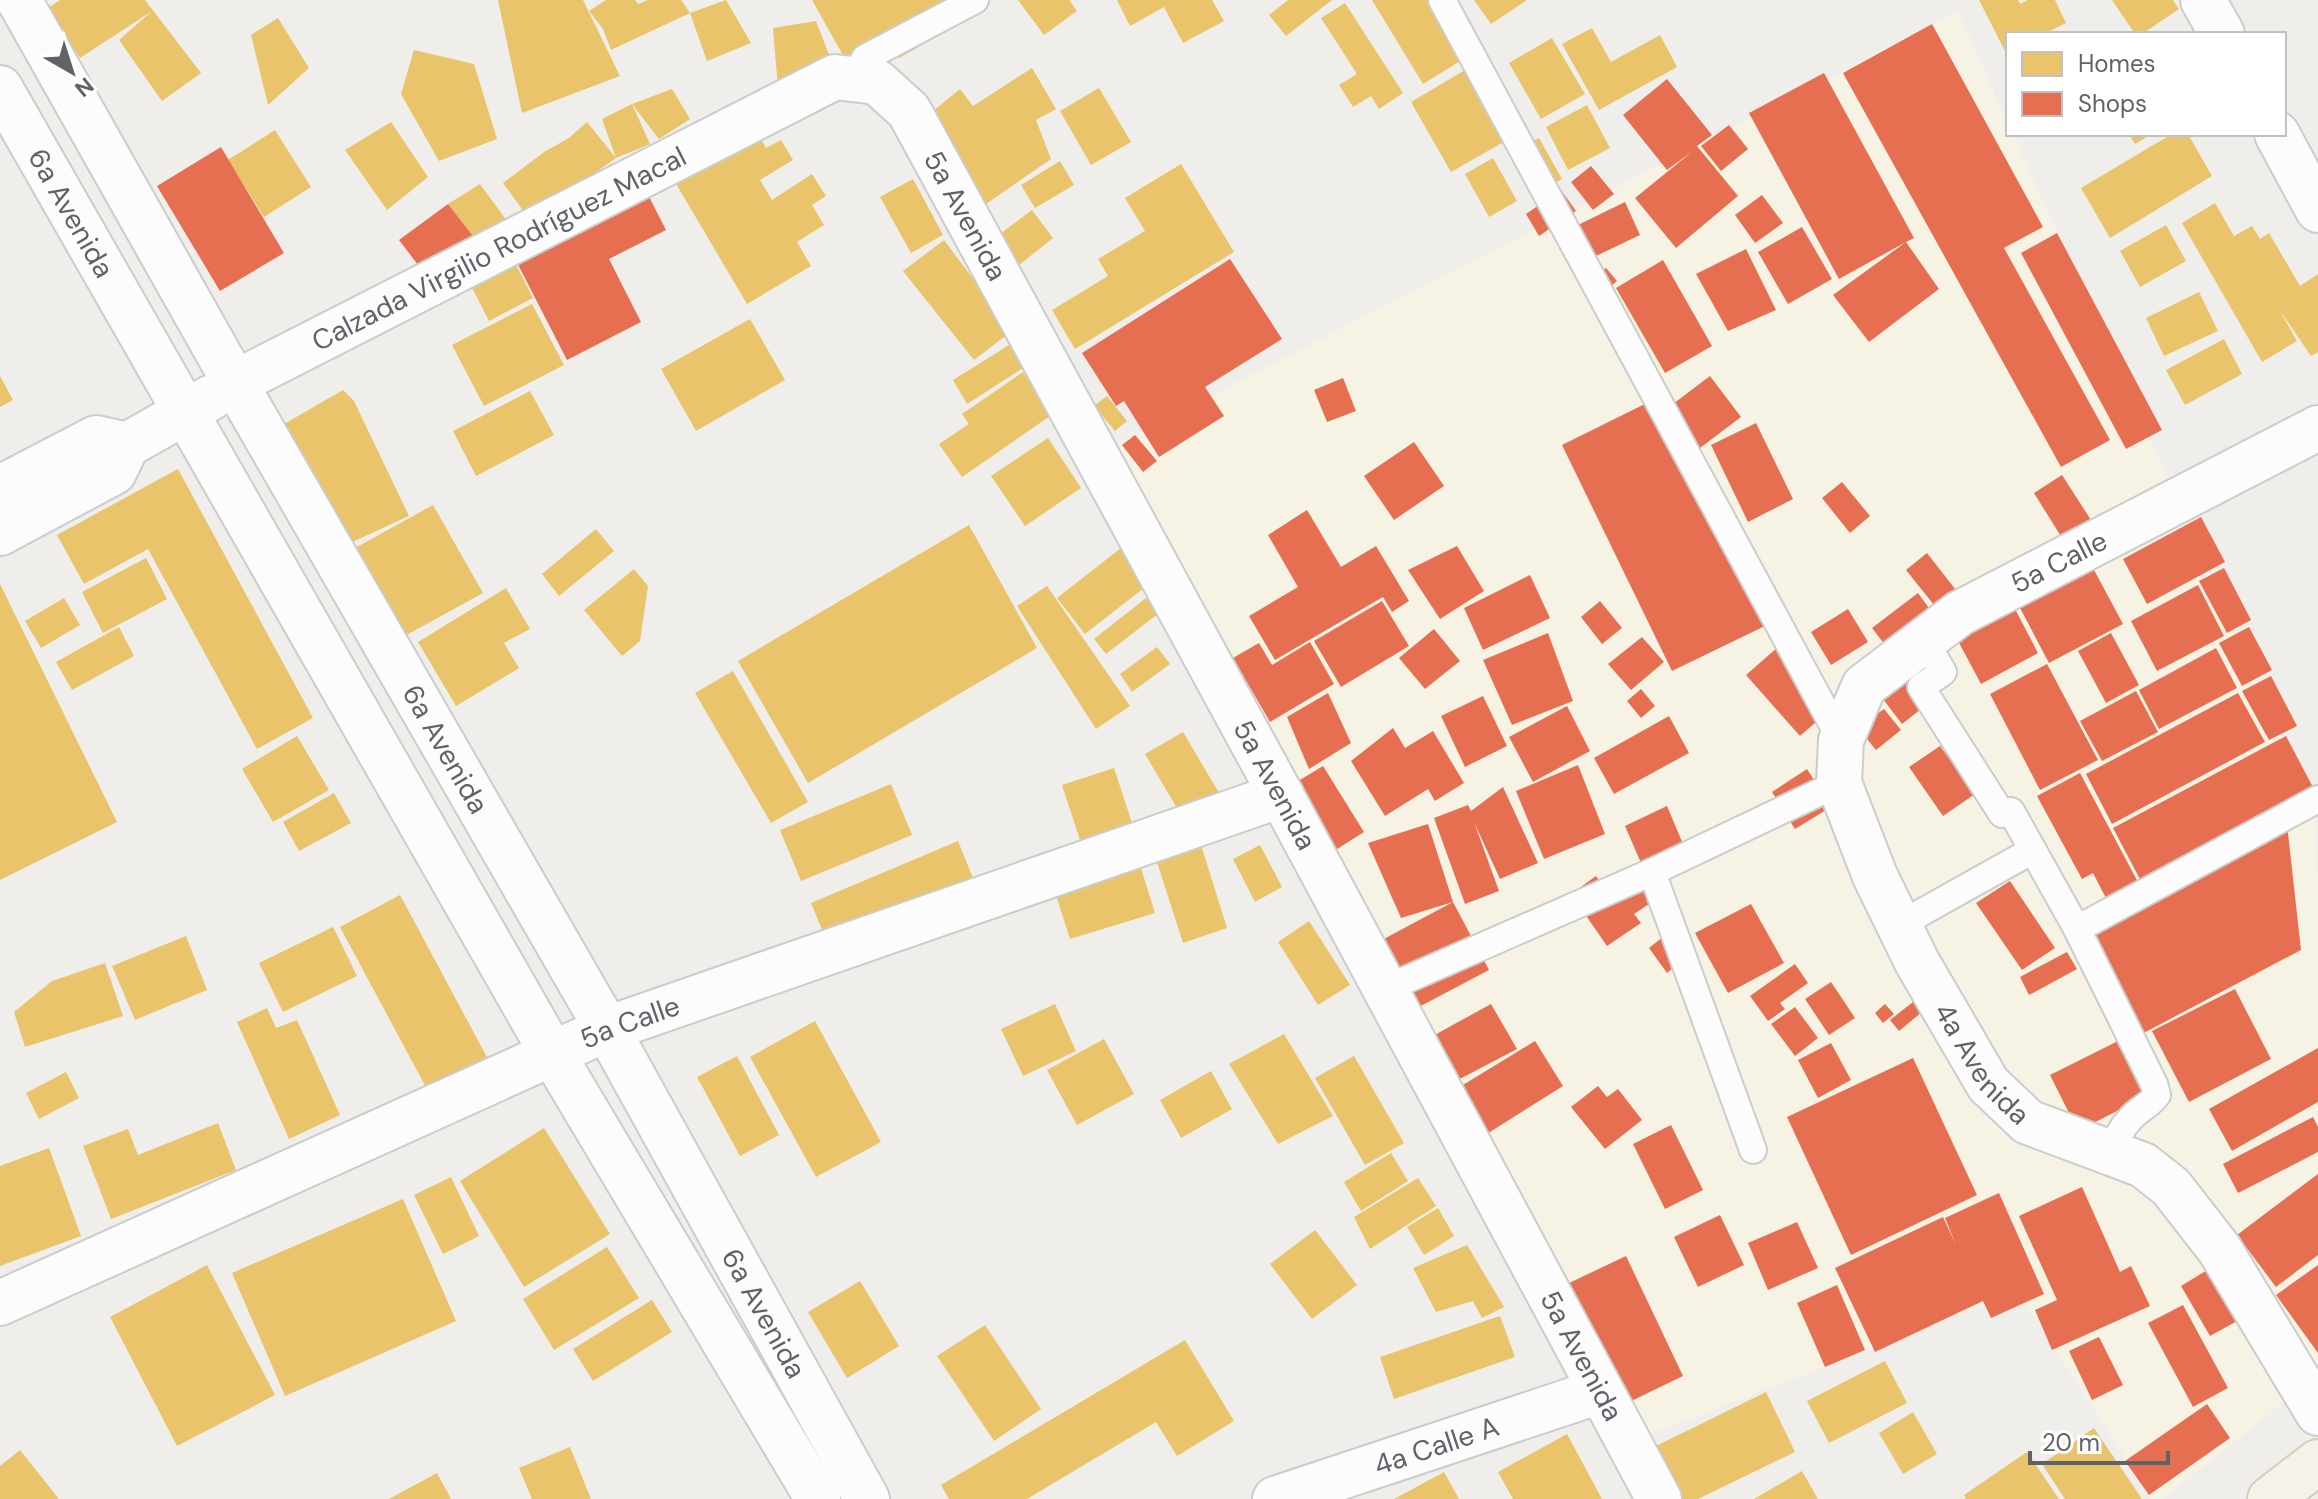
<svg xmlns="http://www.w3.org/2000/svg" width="2318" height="1499" viewBox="0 0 2318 1499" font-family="'DM Sans',sans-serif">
<rect width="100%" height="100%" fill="#efeeea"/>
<polygon fill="#f7f3e4" points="1958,11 2008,124 2008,134 2013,134 2314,806 2318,876 2318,1375 2163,1499 2151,1499 2019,1292 1646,1436 1111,447"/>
<g fill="#e9c46a">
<polygon points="60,0 145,0 201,73 162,101 119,40 152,11 80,58 48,8"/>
<polygon points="498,0 583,0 620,76 522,113"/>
<polygon points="606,0 635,0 638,4 648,0 681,0 690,13 726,0 751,43 707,61 690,13 611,50 603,29 589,11"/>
<polygon points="812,0 958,0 968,19 899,58 885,34 844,57"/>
<polygon points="1018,0 1069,0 1077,11 1044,35"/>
<polygon points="1117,0 1212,0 1224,21 1183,43 1164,7 1130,26"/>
<polygon points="1288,0 1332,0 1286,36 1269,15"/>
<polygon points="1372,0 1455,0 1483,47 1423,84"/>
<polygon points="1474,0 1527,0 1491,24"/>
<polygon points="1979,0 2018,0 2020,4 2028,0 2055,0 2066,23 2044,34 2008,34 2008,57"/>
<polygon points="2112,0 2173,0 2179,9 2142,34 2135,34"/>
<polygon points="1345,3 1403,93 1379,109 1371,96 1353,107 1339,85 1357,74 1321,18"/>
<polygon points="278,18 309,68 268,105 251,35"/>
<polygon points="816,21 836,73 779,100 773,28"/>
<polygon points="1592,28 1611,62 1660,35 1677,67 1599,110 1562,44"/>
<polygon points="1552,38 1585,94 1541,119 1509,63"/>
<polygon points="414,50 474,64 497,139 439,161 401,94"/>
<polygon points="1482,60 1523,131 1451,172 1411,102"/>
<polygon points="1032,68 1056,109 1036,120 1051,159 986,204 927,116 960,89 973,106"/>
<polygon points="1099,88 1131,142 1091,165 1060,111"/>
<polygon points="672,89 690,119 659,139 632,104"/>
<polygon points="632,104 650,144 616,158 530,220 503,183 544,152 569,138 587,122 616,158 602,119"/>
<polygon points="1587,105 1610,148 1568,170 1546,127"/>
<polygon points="391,122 428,177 387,210 345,150"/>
<polygon points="755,128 766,148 781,140 793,160 760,180 772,200 812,174 826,196 812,205 824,225 797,242 811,266 747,304 672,177"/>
<polygon points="275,130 311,187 264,217 228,160"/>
<polygon points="2129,134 2152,134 2135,144"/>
<polygon points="2172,134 2188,134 2212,176 2110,238 2081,188"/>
<polygon points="1539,138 1562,179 1535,194 1512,153"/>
<polygon points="1493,158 1517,201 1489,217 1465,174"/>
<polygon points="1060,161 1074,185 1035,208 1021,185"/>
<polygon points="1181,164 1234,252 1075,349 1052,310 1108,276 1098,259 1145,231 1125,198"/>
<polygon points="913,179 943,235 911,253 880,197"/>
<polygon points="480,184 512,228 480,245 448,204"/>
<polygon points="2215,203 2234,236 2252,226 2260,239 2269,233 2300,286 2318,274 2318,352 2311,356 2279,309 2297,341 2262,362 2182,223"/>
<polygon points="1032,210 1053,238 1019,265 997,236"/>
<polygon points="2166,225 2186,261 2140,287 2120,251"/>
<polygon points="944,240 1012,331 974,360 903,271"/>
<polygon points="508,249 533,298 489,321 464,272"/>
<polygon points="2199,292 2218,331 2164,356 2146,318"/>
<polygon points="532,304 564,365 484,406 452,345"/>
<polygon points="750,319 785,380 696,431 661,369"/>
<polygon points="2224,339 2242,374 2185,405 2166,370"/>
<polygon points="1009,345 1023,368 967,404 953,380"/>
<polygon points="1023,372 1053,414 962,477 939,444 969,424 962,414"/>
<polygon points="0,376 13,400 0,407"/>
<polygon points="343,390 354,401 409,516 337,549 272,431"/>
<polygon points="530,391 554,435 476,476 453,431"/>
<polygon points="1107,396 1127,421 1115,431 1094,406"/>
<polygon points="1048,438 1081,488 1025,526 991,476"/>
<polygon points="178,469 313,718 257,749 148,549 84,584 57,535"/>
<polygon points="433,505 483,593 403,637 355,548"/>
<polygon points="969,525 1037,648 808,783 738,661"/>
<polygon points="596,529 614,551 559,596 542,574"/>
<polygon points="1121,548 1149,584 1085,634 1057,598"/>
<polygon points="146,558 167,599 103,633 82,592"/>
<polygon points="634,569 648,586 640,641 622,656 584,610"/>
<polygon points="0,584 117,822 0,880"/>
<polygon points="1047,586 1130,706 1096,729 1017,606"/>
<polygon points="506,588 530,629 504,643 519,668 456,706 418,642"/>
<polygon points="64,598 80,625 41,648 25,621"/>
<polygon points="1146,598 1159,613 1106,654 1094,639"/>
<polygon points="119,627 134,656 72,690 56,662"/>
<polygon points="1157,647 1170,664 1132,692 1120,674"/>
<polygon points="733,671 808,802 771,823 695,693"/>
<polygon points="1183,732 1222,798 1184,820 1145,754"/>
<polygon points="297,736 329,790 273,822 242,769"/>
<polygon points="1114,768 1133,826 1081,843 1062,785"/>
<polygon points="891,784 912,835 801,881 780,830"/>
<polygon points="334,793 351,823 299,851 283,822"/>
<polygon points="958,841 977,888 830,949 811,903"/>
<polygon points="1260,845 1282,887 1255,902 1233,859"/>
<polygon points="1202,848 1227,928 1183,943 1157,862"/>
<polygon points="1140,865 1155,913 1070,939 1055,892"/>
<polygon points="400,895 488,1059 428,1091 340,927"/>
<polygon points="1309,921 1350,985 1318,1005 1278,942"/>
<polygon points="333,927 357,976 283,1012 259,963"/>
<polygon points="186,936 207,990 135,1020 112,966"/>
<polygon points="105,963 123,1016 25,1047 14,1012 52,981"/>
<polygon points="1055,1004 1076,1051 1023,1076 1001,1029"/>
<polygon points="267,1008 276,1028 297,1020 340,1115 289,1139 237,1022"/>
<polygon points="815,1021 881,1142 816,1177 750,1057"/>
<polygon points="1284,1034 1333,1116 1278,1144 1229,1064"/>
<polygon points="1104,1039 1134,1094 1077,1125 1047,1070"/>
<polygon points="737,1056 779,1135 740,1156 697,1077"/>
<polygon points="1354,1056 1404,1143 1365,1165 1315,1078"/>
<polygon points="1211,1071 1232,1109 1181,1138 1160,1100"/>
<polygon points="66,1072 79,1098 39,1119 26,1093"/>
<polygon points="218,1123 236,1170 111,1219 83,1146 128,1129 138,1155"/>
<polygon points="544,1128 610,1234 524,1287 460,1181"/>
<polygon points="49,1148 81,1236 0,1266 0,1166"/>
<polygon points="1391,1153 1408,1181 1361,1211 1344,1182"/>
<polygon points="451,1177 479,1236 443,1254 414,1195"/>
<polygon points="1418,1178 1436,1206 1370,1249 1354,1217"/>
<polygon points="403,1199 456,1321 285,1396 232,1273"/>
<polygon points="1438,1208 1454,1236 1424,1255 1407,1227"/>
<polygon points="1315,1230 1357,1285 1312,1319 1270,1264"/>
<polygon points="1467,1245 1504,1307 1482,1318 1473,1301 1436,1312 1413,1268"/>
<polygon points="607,1247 639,1298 554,1350 523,1299"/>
<polygon points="207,1265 275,1395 177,1446 110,1317"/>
<polygon points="860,1281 899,1346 847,1378 808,1312"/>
<polygon points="652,1300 672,1332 593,1381 573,1349"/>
<polygon points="1500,1316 1515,1357 1394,1399 1380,1357"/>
<polygon points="985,1325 1041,1409 994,1441 937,1356"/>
<polygon points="1185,1340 1234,1421 1177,1456 1156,1422 1027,1499 949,1499 941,1485"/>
<polygon points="1885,1361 1907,1403 1829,1443 1807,1401"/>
<polygon points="1766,1392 1795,1452 1698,1499 1681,1499 1656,1446"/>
<polygon points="1913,1412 1937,1454 1903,1474 1879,1433"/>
<polygon points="2094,1428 2142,1499 2065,1499 2042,1464"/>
<polygon points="1567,1434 1602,1499 1513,1499 1498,1472"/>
<polygon points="570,1447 591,1499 532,1499 519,1468"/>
<polygon points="20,1450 59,1499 0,1499 0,1466"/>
<polygon points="2027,1452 2059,1499 1966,1499 1964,1495"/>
<polygon points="1802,1471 1818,1499 1754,1499"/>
<polygon points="1444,1472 1459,1499 1394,1499"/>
<polygon points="437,1473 451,1499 389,1499"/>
</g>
<g fill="#e76f51">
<polygon points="1932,24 2043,227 2004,248 2110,440 2061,467 1843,73"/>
<polygon points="1824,73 1914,238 1906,242 1939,289 1869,342 1833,295 1906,242 1839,279 1749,113"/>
<polygon points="1667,79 1712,135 1697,146 1738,196 1676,248 1635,198 1693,151 1667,170 1623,115"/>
<polygon points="1729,125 1748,149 1721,171 1701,146"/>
<polygon points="221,147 284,253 220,291 157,186"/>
<polygon points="1591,166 1614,194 1593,210 1571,182"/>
<polygon points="641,181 666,230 609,259 641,322 567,360 510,249"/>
<polygon points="1561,190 1576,211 1539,236 1526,214"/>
<polygon points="1762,195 1783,223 1755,243 1735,215"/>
<polygon points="1625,202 1640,235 1594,257 1578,225"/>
<polygon points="448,204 480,245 428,278 399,240"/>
<polygon points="1802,227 1832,279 1788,304 1758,252"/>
<polygon points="2057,233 2162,430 2126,449 2021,253"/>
<polygon points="1746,249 1776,310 1728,331 1696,274"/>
<polygon points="1230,259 1282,339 1205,387 1224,416 1159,457 1124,401 1116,406 1082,353"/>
<polygon points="1663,260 1712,346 1665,373 1616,288"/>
<polygon points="1606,268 1617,281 1604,293 1592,279"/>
<polygon points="1710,376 1741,417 1700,448 1669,407"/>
<polygon points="1343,378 1356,411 1327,422 1314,390"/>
<polygon points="1659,397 1769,624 1672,671 1562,445"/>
<polygon points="1756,423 1793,499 1748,522 1711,445"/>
<polygon points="1135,435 1157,461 1143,472 1122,445"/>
<polygon points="1414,442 1444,486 1394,520 1364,476"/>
<polygon points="2062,475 2091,520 2062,538 2034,493"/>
<polygon points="1842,482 1870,516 1850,533 1822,498"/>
<polygon points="1307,510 1341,567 1376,546 1409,601 1392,612 1383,597 1275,660 1249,616 1298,587 1268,535"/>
<polygon points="2201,517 2225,562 2147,604 2123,559"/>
<polygon points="1457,546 1484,591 1440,619 1408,570"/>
<polygon points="1927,553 1959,594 1938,610 1906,570"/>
<polygon points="2093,568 2123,624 2049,663 2019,606"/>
<polygon points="2224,568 2251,620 2227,633 2199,581"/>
<polygon points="1530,575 1550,618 1483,650 1464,608"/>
<polygon points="2198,585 2224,636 2157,671 2131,621"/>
<polygon points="1918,593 1937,619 1892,654 1872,628"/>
<polygon points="1382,601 1409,646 1341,687 1314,641"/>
<polygon points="1600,601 1622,628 1602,644 1581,617"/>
<polygon points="1848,609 1868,642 1831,665 1811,632"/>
<polygon points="2015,609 2038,653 1981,684 1957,639"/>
<polygon points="2249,627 2272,670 2242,686 2219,643"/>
<polygon points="1434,629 1460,661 1425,689 1399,658"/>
<polygon points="1548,633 1573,701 1512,725 1483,660"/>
<polygon points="2111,633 2139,685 2106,703 2078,651"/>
<polygon points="1642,637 1664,662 1631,690 1608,664"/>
<polygon points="1785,641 1839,702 1800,736 1746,675"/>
<polygon points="1310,642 1334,684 1270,722 1233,658 1259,643 1272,665"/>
<polygon points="2216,648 2237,688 2159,729 2139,690"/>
<polygon points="2047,664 2098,760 2040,790 1990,694"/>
<polygon points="2271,676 2297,726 2269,740 2242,691"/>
<polygon points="1906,681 1925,706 1902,724 1883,699"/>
<polygon points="1641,689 1655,706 1641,718 1627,701"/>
<polygon points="2136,691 2158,732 2102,761 2080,721"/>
<polygon points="1328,693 1351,743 1309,769 1287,717"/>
<polygon points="2238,693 2265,742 2112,824 2086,774"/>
<polygon points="1483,696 1507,746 1465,767 1441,716"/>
<polygon points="1567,706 1590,751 1533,782 1509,737"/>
<polygon points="1884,709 1901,730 1876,750 1858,728"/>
<polygon points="1669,716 1689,753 1614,794 1594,758"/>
<polygon points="1393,728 1405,748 1433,731 1464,783 1435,801 1428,789 1385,816 1351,761"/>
<polygon points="2286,736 2316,793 2143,885 2113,828"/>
<polygon points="1940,746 1975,794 1943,816 1909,767"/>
<polygon points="1578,765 1605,834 1544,859 1516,791"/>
<polygon points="1323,766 1364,832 1326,856 1285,789"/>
<polygon points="1807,769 1831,807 1795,829 1772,792"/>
<polygon points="2080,773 2140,886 2108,902 2093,873 2082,879 2037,796"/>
<polygon points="1503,787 1538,863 1500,879 1474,822 1499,891 1465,904 1434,818 1468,805 1471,811"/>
<polygon points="1667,806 1683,844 1641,863 1625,826"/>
<polygon points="1428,824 1453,902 1401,918 1368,843"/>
<polygon points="2287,824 2301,950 2136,1037 2085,932"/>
<polygon points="1629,868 1652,902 1634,914 1641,923 1607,946 1571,894 1596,876 1603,886"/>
<polygon points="2010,881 2055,948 2022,970 1976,903"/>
<polygon points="1453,902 1489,970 1415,1009 1380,941"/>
<polygon points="1751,904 1784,963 1728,993 1695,933"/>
<polygon points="1664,936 1682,961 1667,973 1649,948"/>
<polygon points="2067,952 2077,969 2029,995 2020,977"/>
<polygon points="1795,964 1808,983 1780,1003 1785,1009 1768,1021 1750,996"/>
<polygon points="1831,982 1855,1018 1829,1035 1805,999"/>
<polygon points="2235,989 2271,1059 2189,1102 2152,1031"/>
<polygon points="1913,1002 1922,1012 1899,1031 1890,1020"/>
<polygon points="1491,1004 1517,1049 1456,1081 1431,1037"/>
<polygon points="1885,1004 1894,1014 1883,1023 1875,1013"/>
<polygon points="1795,1007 1818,1038 1795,1056 1771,1024"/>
<polygon points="2122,1039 2150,1094 2078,1131 2050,1075"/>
<polygon points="1535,1041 1563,1086 1482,1137 1453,1091"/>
<polygon points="1831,1043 1851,1080 1818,1098 1798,1060"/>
<polygon points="2318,1048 2318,1102 2232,1151 2209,1109"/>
<polygon points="1913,1058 1977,1195 1851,1255 1787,1117"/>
<polygon points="1598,1086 1607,1097 1618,1089 1642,1120 1605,1149 1571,1107"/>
<polygon points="2313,1117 2318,1127 2318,1152 2238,1193 2223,1164"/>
<polygon points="1671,1125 1703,1190 1665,1209 1633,1144"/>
<polygon points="2318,1174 2318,1255 2276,1287 2237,1235"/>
<polygon points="2082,1187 2120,1272 2131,1266 2150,1306 2052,1350 2035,1310 2057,1300 2019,1216"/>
<polygon points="1999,1193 2044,1294 1991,1318 1983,1301 1875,1352 1835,1268 1943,1217 1956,1245 1945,1218"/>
<polygon points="1720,1215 1744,1265 1698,1287 1674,1237"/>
<polygon points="1797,1222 1818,1268 1768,1290 1748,1243"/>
<polygon points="1626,1256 1683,1376 1623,1405 1567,1284"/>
<polygon points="2318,1265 2318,1353 2276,1295"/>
<polygon points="2209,1269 2239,1320 2210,1336 2181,1286"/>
<polygon points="1837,1285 1865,1350 1825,1367 1797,1303"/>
<polygon points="2183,1305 2228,1388 2193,1407 2148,1323"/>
<polygon points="2099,1337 2123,1385 2092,1400 2069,1351"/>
<polygon points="2207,1404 2230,1438 2149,1495 2125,1461"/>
</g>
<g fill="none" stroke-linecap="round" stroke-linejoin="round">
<defs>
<g id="service">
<polyline points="1442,0 1841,740"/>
<polyline points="853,79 865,58 975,0"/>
<path d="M1925,641L1943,672L1921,687L2002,814L2011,811L2077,929L2154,1084L2157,1095C2150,1105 2139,1109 2131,1118C2121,1128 2116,1139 2111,1153"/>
<polyline points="1652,872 1753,1150"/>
<polyline points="1899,925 2033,850"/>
<polyline points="2077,929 2318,799"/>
<polyline points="1385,989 1652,872 1839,783"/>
</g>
<g id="minor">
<polyline points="2203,0 2222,34"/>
<polyline points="2277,134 2318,210"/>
<path id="s1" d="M235,383L835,77L877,82L909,111L1281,795L1659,1499"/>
<path id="s2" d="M2318,428L1960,613L1864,686L1841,740L1839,783L1875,876L1917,962L1988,1084L2028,1122L2143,1165L2171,1187L2220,1250L2318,1413"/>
<path id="s3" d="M0,1303L607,1029L1281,795"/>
<path id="s4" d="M1275,1499L1600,1391"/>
</g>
<g id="tertiary">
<path id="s5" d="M19,0L235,383L607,1029L867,1499"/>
<path id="s6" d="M0,88L552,1053L818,1499"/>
<polyline points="0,488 96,438 127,445"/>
<polyline points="0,533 114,472 127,445 212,397"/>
</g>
<polyline id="primary" points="2270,1499 2318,1462"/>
</defs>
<use href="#service" stroke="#cbcccc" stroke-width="30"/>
<use href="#minor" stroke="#cbcccc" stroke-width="48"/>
<use href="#tertiary" stroke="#cbcccc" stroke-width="48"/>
<use href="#primary" stroke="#d7ceb8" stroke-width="48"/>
<use href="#service" stroke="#fdfcfc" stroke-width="26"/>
<use href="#minor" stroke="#fdfcfc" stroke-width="44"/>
<use href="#tertiary" stroke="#fdfcfc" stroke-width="44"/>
<use href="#primary" stroke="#f4f2e9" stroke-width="44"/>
</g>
<g text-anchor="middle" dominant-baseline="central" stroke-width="8" stroke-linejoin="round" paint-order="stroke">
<g font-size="28" fill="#5f6368" stroke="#fff">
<text stroke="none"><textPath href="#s6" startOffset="144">6a Avenida</textPath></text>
<text stroke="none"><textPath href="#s1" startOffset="878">5a Avenida</textPath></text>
<text stroke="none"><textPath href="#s1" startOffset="296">Calzada Virgilio Rodríguez Macal</textPath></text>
<text transform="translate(2059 562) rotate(-27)">5a Calle</text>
<text stroke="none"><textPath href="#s5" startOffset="862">6a Avenida</textPath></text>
<text stroke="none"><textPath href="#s1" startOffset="1526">5a Avenida</textPath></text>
<text stroke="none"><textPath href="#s3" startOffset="690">5a Calle</textPath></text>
<text stroke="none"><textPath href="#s2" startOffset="942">4a Avenida</textPath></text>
<text stroke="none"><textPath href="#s5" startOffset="1510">6a Avenida</textPath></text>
<text stroke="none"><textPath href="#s1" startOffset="2174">5a Avenida</textPath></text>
<text stroke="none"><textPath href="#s4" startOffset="170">4a Calle A</textPath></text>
</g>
</g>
<rect x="2006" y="32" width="280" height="104" fill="#ffffff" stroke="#bfc1c3" stroke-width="2"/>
<rect x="2022" y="52" width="40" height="24" fill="#e9c46a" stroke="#bfc1c3" stroke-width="2"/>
<text x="2078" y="72" font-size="24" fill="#5f6368">Homes</text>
<rect x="2022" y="92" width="40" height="24" fill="#e76f51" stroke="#bfc1c3" stroke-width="2"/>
<text x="2078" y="112" font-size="24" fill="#5f6368">Shops</text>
<g transform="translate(72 72) rotate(141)" stroke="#ffffff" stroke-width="6" paint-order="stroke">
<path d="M0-6L14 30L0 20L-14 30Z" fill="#5f6368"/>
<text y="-12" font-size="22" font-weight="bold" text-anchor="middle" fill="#5f6368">N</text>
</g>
<path d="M2030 1451v12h138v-12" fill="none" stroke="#5f6368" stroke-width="4"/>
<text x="2042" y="1451" font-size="24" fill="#5f6368" stroke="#ffffff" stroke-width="6" paint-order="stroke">20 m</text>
</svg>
